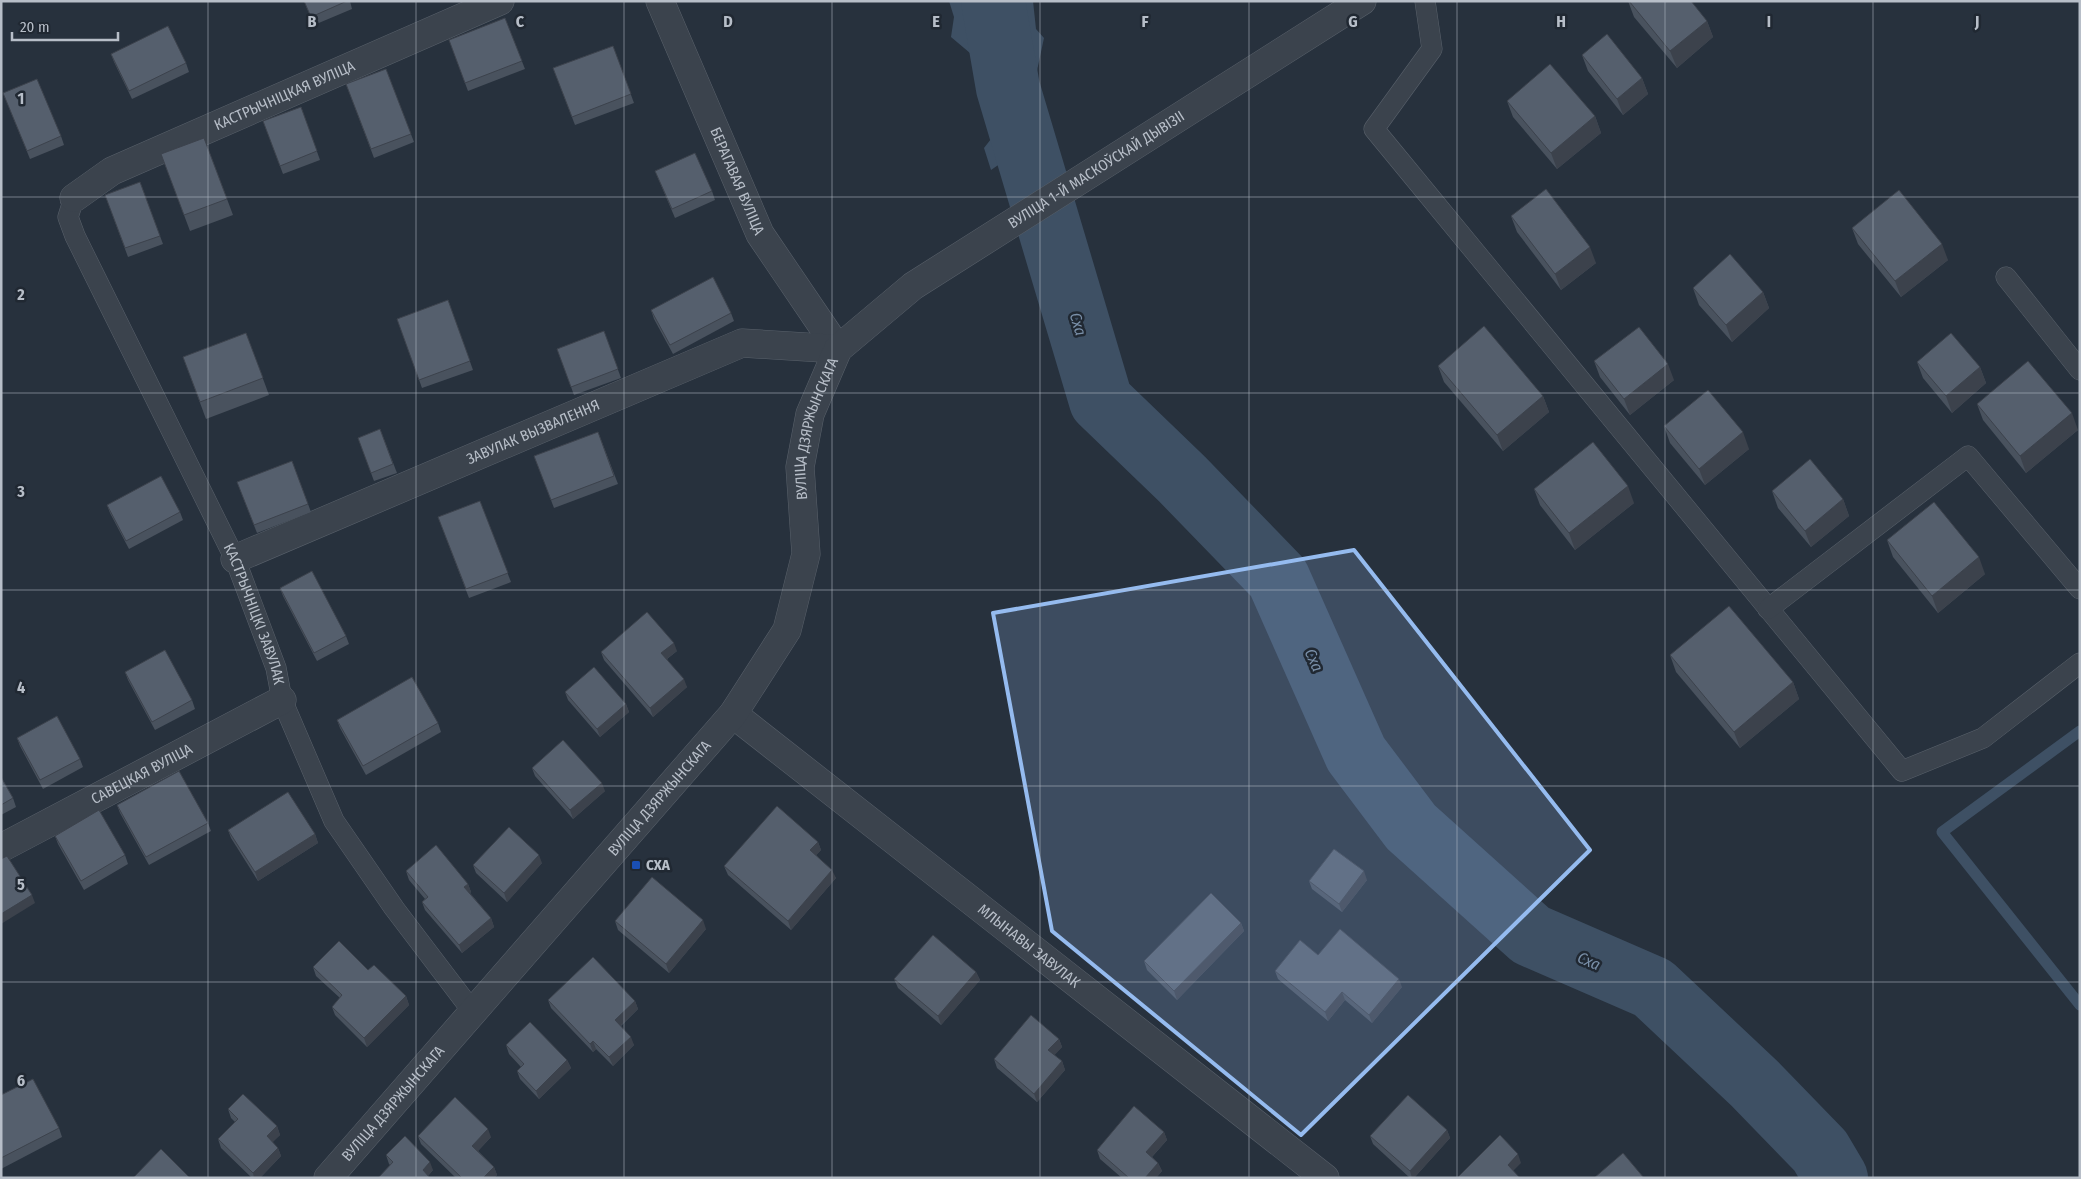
<svg xmlns="http://www.w3.org/2000/svg" width="2081" height="1179" viewBox="0 0 2081 1179" font-family="'Fira Sans Condensed',sans-serif">
<rect width="100%" height="100%" fill="#27313d"/>
<polygon fill="#3e5064" points="949,1 1033,1 1036,29 1044,38 1029,108 1037,138 991,170 984,148 1005,121 994,89 983,64 951,37 954,17"/>
<g fill="none" stroke-linecap="round" stroke-linejoin="round">
<polyline stroke="#3e5064" stroke-width="11" points="2080,731 1942,832 2080,1005"/>
<polyline stroke="#3e5064" stroke-width="64" points="993,1 1008,88 1101,401 1182,479 1278,578 1356,754 1411,827 1531,935 1653,988 1754,1083 1820,1151 1836,1178"/>
<defs>
<g id="service">
<polyline points="1425,1 1432,49 1374,129 1902,771 1983,738 2080,663"/>
<path id="s1" d="M74,198L68,217L75,236L235,559L276,668L282,700L334,821L394,908L473,1012"/>
<polyline points="2006,277 2080,370"/>
<polyline points="1768,609 1968,456 2080,589"/>
</g>
<g id="minor">
<path id="s2" d="M660,1L760,234L838,349"/>
<path id="s3" d="M74,198L112,171L500,1"/>
<path id="s4" d="M235,559L742,343L838,349"/>
<path id="s5" d="M733,714L1325,1178"/>
<path id="s6" d="M1,848L282,700"/>
</g>
<g id="tertiary">
<path id="s7" d="M328,1178L733,714L787,630L806,554L800,467L810,414L838,349L913,286L1362,1"/>
</g>
</defs>
<use href="#service" stroke="#59616b" stroke-width="21"/>
<use href="#minor" stroke="#59616b" stroke-width="29"/>
<use href="#tertiary" stroke="#59616b" stroke-width="29"/>
<use href="#service" stroke="#3b434d" stroke-width="20"/>
<use href="#minor" stroke="#3b434d" stroke-width="28"/>
<use href="#tertiary" stroke="#3b434d" stroke-width="28"/>
</g>
<g fill="#49525e">
<polygon points="304,1 350,1 352,9 314,25"/>
<polygon points="1628,1 1707,21 1713,37 1677,68 1634,17"/>
<polygon points="505,18 525,69 468,91 449,40"/>
<polygon points="613,46 634,103 575,125 553,68"/>
<polygon points="111,54 186,63 189,72 132,99 114,62"/>
<polygon points="1582,55 1642,78 1648,94 1623,115 1588,71"/>
<polygon points="386,69 414,142 374,158 346,84"/>
<polygon points="3,93 61,136 64,145 30,159"/>
<polygon points="1507,101 1595,116 1601,133 1557,169 1513,117"/>
<polygon points="301,107 320,160 283,174 263,121"/>
<polygon points="204,138 233,215 190,231 161,154"/>
<polygon points="655,171 712,191 715,200 675,218"/>
<polygon points="140,182 163,244 128,257 105,195"/>
<polygon points="1511,216 1596,263 1561,290 1517,232"/>
<polygon points="1852,228 1948,260 1901,297 1858,244"/>
<polygon points="1693,288 1763,292 1769,308 1732,342 1699,305"/>
<polygon points="448,300 473,370 422,388 397,319"/>
<polygon points="651,310 731,313 734,321 673,354 654,319"/>
<polygon points="604,331 621,378 574,395 557,349"/>
<polygon points="246,333 269,395 206,419 183,357"/>
<polygon points="1594,361 1674,380 1630,415 1600,377"/>
<polygon points="1917,362 1980,367 1986,383 1952,413 1923,378"/>
<polygon points="1438,366 1543,396 1549,412 1503,451 1444,382"/>
<polygon points="1977,404 2078,430 2026,473 1983,420"/>
<polygon points="1664,426 1749,449 1705,485 1670,443"/>
<polygon points="380,429 397,473 374,481 358,438"/>
<polygon points="598,432 618,484 554,508 534,456"/>
<polygon points="292,461 311,512 257,533 237,482"/>
<polygon points="1534,489 1634,503 1575,550 1540,505"/>
<polygon points="1772,491 1843,499 1849,516 1811,547 1778,508"/>
<polygon points="480,501 511,582 469,598 438,517"/>
<polygon points="107,505 180,512 183,520 129,549 110,513"/>
<polygon points="1887,540 1985,574 1938,613 1893,557"/>
<polygon points="280,588 346,636 349,644 317,661 283,596"/>
<polygon points="677,651 667,659 687,687 653,717 604,660 601,652"/>
<polygon points="1670,655 1793,682 1799,699 1740,748 1676,672"/>
<polygon points="125,672 192,700 195,709 155,730 128,680"/>
<polygon points="565,692 626,704 629,712 600,737 568,700"/>
<polygon points="337,720 438,723 441,732 366,775 340,728"/>
<polygon points="17,738 80,759 83,767 43,789 20,746"/>
<polygon points="532,768 605,791 573,819 535,776"/>
<polygon points="1,777 13,798 16,807 1,815"/>
<polygon points="117,805 208,823 211,831 149,865 120,813"/>
<polygon points="228,830 315,834 318,843 258,881 231,838"/>
<polygon points="55,836 125,855 128,864 84,890 58,844"/>
<polygon points="818,842 821,850 816,855 836,878 791,930 728,875 724,866"/>
<polygon points="542,863 507,902 476,873 473,865"/>
<polygon points="406,871 468,884 471,892 470,893 491,918 494,927 462,953 425,910 422,902 425,899 409,880"/>
<polygon points="1367,880 1342,912 1312,889 1309,881"/>
<polygon points="615,921 706,929 669,973 618,930"/>
<polygon points="1241,923 1244,931 1177,1000 1147,970 1144,961"/>
<polygon points="1318,955 1402,987 1372,1023 1345,1000 1328,1021 1278,979 1275,971"/>
<polygon points="313,967 368,970 406,996 409,1005 367,1047 335,1015 332,1007 340,998 316,976"/>
<polygon points="976,972 980,980 941,1025 898,988 894,979"/>
<polygon points="548,1000 635,1001 638,1009 621,1026 634,1045 613,1066 596,1049 593,1052 551,1008"/>
<polygon points="1059,1039 1062,1047 1054,1055 1062,1061 1065,1070 1037,1102 997,1068 994,1059"/>
<polygon points="506,1045 567,1060 571,1068 539,1099 520,1079 517,1071 521,1067 509,1054"/>
<polygon points="1,1095 59,1128 62,1137 1,1169"/>
<polygon points="228,1109 277,1126 280,1135 272,1142 278,1148 281,1156 260,1178 252,1178 221,1148 218,1139 235,1122 231,1118"/>
<polygon points="1447,1130 1450,1138 1414,1178 1410,1178 1373,1144 1370,1136"/>
<polygon points="1164,1132 1167,1140 1152,1157 1158,1163 1162,1171 1156,1178 1122,1178 1100,1159 1097,1150"/>
<polygon points="418,1136 491,1137 478,1151 494,1167 497,1175 494,1178 456,1178 421,1144"/>
<polygon points="386,1155 433,1170 428,1176 390,1165 389,1164"/>
</g>
<g fill="#3c424c">
<polygon points="1707,21 1713,37 1677,68 1670,51"/>
<polygon points="1642,78 1648,94 1623,115 1617,99"/>
<polygon points="1595,116 1601,133 1557,169 1551,153"/>
<polygon points="1942,244 1948,260 1901,297 1895,281"/>
<polygon points="1590,247 1596,263 1561,290 1555,274"/>
<polygon points="1763,292 1769,308 1732,342 1726,325"/>
<polygon points="1668,364 1674,380 1630,415 1624,399"/>
<polygon points="1980,367 1986,383 1952,413 1946,396"/>
<polygon points="1543,396 1549,412 1503,451 1497,435"/>
<polygon points="2072,413 2078,430 2026,473 2020,456"/>
<polygon points="1743,432 1749,449 1705,485 1699,469"/>
<polygon points="1628,486 1634,503 1575,550 1569,533"/>
<polygon points="1843,499 1849,516 1811,547 1805,531"/>
<polygon points="1979,557 1985,574 1938,613 1932,596"/>
<polygon points="674,643 677,651 664,661 661,653"/>
<polygon points="684,679 687,687 653,717 650,708"/>
<polygon points="1793,682 1799,699 1740,748 1734,732"/>
<polygon points="626,704 629,712 600,737 597,729"/>
<polygon points="602,783 605,791 573,819 570,810"/>
<polygon points="315,834 318,843 258,881 255,872"/>
<polygon points="818,842 821,850 813,859 810,850"/>
<polygon points="539,855 542,863 507,902 504,893"/>
<polygon points="832,870 836,878 791,930 788,921"/>
<polygon points="1364,871 1367,880 1342,912 1339,904"/>
<polygon points="468,884 471,892 467,895 464,887"/>
<polygon points="32,895 35,903 1,924 1,914"/>
<polygon points="491,918 494,927 462,953 459,945"/>
<polygon points="703,920 706,929 669,973 666,964"/>
<polygon points="1241,923 1244,931 1177,1000 1174,991"/>
<polygon points="976,972 980,980 941,1025 938,1016"/>
<polygon points="1399,979 1402,987 1372,1023 1369,1015"/>
<polygon points="1342,992 1345,1000 1328,1021 1325,1012"/>
<polygon points="406,996 409,1005 367,1047 364,1038"/>
<polygon points="635,1001 638,1009 618,1028 615,1020"/>
<polygon points="631,1037 634,1045 613,1066 609,1057"/>
<polygon points="1059,1039 1062,1047 1051,1059 1048,1050"/>
<polygon points="593,1041 596,1049 593,1052 590,1044"/>
<polygon points="567,1060 571,1068 539,1099 536,1091"/>
<polygon points="1062,1061 1065,1070 1037,1102 1034,1094"/>
<polygon points="277,1126 280,1135 270,1145 267,1136"/>
<polygon points="488,1129 491,1137 475,1154 472,1146"/>
<polygon points="1447,1130 1450,1138 1414,1178 1412,1178 1410,1171"/>
<polygon points="1164,1132 1167,1140 1149,1160 1146,1152"/>
<polygon points="278,1148 281,1156 260,1178 254,1178 253,1173"/>
<polygon points="1518,1154 1521,1163 1511,1173 1508,1165"/>
<polygon points="430,1162 433,1170 426,1178 423,1170"/>
<polygon points="1158,1163 1162,1171 1156,1178 1145,1178"/>
<polygon points="494,1167 497,1175 494,1178 483,1178"/>
</g>
<g fill="#555f6d" stroke="#3c424c">
<polygon points="304,1 347,1 311,17"/>
<polygon points="1629,1 1691,1 1707,21 1670,51"/>
<polygon points="505,18 522,61 465,83 449,40"/>
<polygon points="168,26 186,63 129,91 111,54"/>
<polygon points="1607,34 1642,78 1617,99 1582,55"/>
<polygon points="613,46 631,94 572,117 553,68"/>
<polygon points="1550,64 1595,116 1551,153 1507,101"/>
<polygon points="386,69 411,134 371,149 346,84"/>
<polygon points="37,79 61,136 27,151 3,93"/>
<polygon points="301,107 317,151 280,166 263,121"/>
<polygon points="204,138 227,199 184,215 161,154"/>
<polygon points="695,153 712,191 672,209 655,171"/>
<polygon points="140,182 160,236 125,248 105,195"/>
<polygon points="1546,189 1590,247 1555,274 1511,216"/>
<polygon points="1899,190 1942,244 1895,281 1852,228"/>
<polygon points="1730,254 1763,292 1726,325 1693,288"/>
<polygon points="713,277 731,313 670,345 651,310"/>
<polygon points="448,300 470,361 419,380 397,319"/>
<polygon points="1484,326 1543,396 1497,435 1438,366"/>
<polygon points="1639,327 1668,364 1624,399 1594,361"/>
<polygon points="604,331 618,369 571,387 557,349"/>
<polygon points="246,333 263,378 200,402 183,357"/>
<polygon points="1951,333 1980,367 1946,396 1917,362"/>
<polygon points="2028,361 2072,413 2020,456 1977,404"/>
<polygon points="1708,390 1743,432 1699,469 1664,426"/>
<polygon points="380,429 393,464 371,473 358,438"/>
<polygon points="598,432 614,476 551,500 534,456"/>
<polygon points="1593,442 1628,486 1569,533 1534,489"/>
<polygon points="1810,459 1843,499 1805,531 1772,491"/>
<polygon points="292,461 308,504 254,525 237,482"/>
<polygon points="161,476 180,512 126,541 107,505"/>
<polygon points="480,501 508,573 466,589 438,517"/>
<polygon points="1934,502 1979,557 1932,596 1887,540"/>
<polygon points="312,571 346,636 314,653 280,588"/>
<polygon points="1729,606 1793,682 1734,732 1670,655"/>
<polygon points="647,612 674,643 661,653 684,679 650,708 601,652"/>
<polygon points="165,650 192,700 152,722 125,672"/>
<polygon points="594,667 626,704 597,729 565,692"/>
<polygon points="412,677 438,723 363,766 337,720"/>
<polygon points="57,716 80,759 40,780 17,738"/>
<polygon points="563,740 602,783 570,810 532,768"/>
<polygon points="179,771 208,823 146,857 117,805"/>
<polygon points="1,777 13,798 1,805"/>
<polygon points="288,792 315,834 255,872 228,830"/>
<polygon points="777,806 818,842 810,850 832,870 788,921 724,866"/>
<polygon points="99,810 125,855 81,881 55,836"/>
<polygon points="509,827 539,855 504,893 473,865"/>
<polygon points="436,845 468,884 464,887 491,918 459,945 422,902 428,897 406,871"/>
<polygon points="1334,849 1364,871 1339,904 1309,881"/>
<polygon points="7,856 32,895 1,914 1,859"/>
<polygon points="652,877 703,920 666,964 615,921"/>
<polygon points="1211,893 1241,923 1174,991 1144,961"/>
<polygon points="1340,929 1399,979 1369,1015 1342,992 1325,1012 1275,971 1300,940 1318,955"/>
<polygon points="933,935 976,972 938,1016 894,979"/>
<polygon points="339,941 368,970 374,965 406,996 364,1038 332,1007 342,995 313,967"/>
<polygon points="593,957 635,1001 615,1020 631,1037 609,1057 593,1041 590,1044 548,1000"/>
<polygon points="1031,1015 1059,1039 1048,1050 1062,1061 1034,1094 994,1059"/>
<polygon points="530,1022 567,1060 536,1091 517,1071 524,1064 506,1045"/>
<polygon points="33,1079 59,1128 1,1158 1,1095"/>
<polygon points="243,1094 277,1126 267,1136 278,1148 253,1173 218,1139 238,1119 228,1109"/>
<polygon points="1408,1095 1447,1130 1410,1171 1370,1136"/>
<polygon points="455,1097 488,1129 472,1146 494,1167 483,1178 462,1178 418,1136"/>
<polygon points="1134,1106 1164,1132 1146,1152 1158,1163 1145,1178 1129,1178 1097,1150"/>
<polygon points="1500,1135 1518,1154 1508,1165 1520,1178 1457,1178"/>
<polygon points="405,1136 430,1162 423,1170 430,1178 378,1178 393,1162 386,1155"/>
<polygon points="161,1149 190,1178 133,1178"/>
<polygon points="1623,1153 1644,1178 1594,1178"/>
</g>
<path fill="#95bbef" fill-opacity="0.2" stroke="#95bbef" stroke-width="4" stroke-linejoin="round" d="M1354,550L1590,850L1301,1135L1052,931L993,613Z"/>
<path fill="none" stroke="#b7bec8" stroke-width="1" stroke-opacity="0.55" d="M208,1V1178M416,1V1178M624,1V1178M832,1V1178M1040,1V1178M1249,1V1178M1457,1V1178M1665,1V1178M1873,1V1178M1,197H2080M1,393H2080M1,590H2080M1,786H2080M1,982H2080"/>
<rect fill="#1a4fb4" stroke="#202832" stroke-width="2" x="631" y="860" width="10" height="10" rx="2.5"/>
<g text-anchor="middle" dominant-baseline="central" stroke-width="5" stroke-linejoin="round" paint-order="stroke">
<g font-size="15" fill="#b7bec8" stroke="#202832">
<text stroke="none"><textPath href="#s3" startOffset="235">КАСТРЫЧНІЦКАЯ ВУЛІЦА</textPath></text>
<text stroke="none"><textPath href="#s7" startOffset="1321">ВУЛІЦА 1-Й МАСКОЎСКАЙ ДЫВІЗІІ</textPath></text>
<text stroke="none"><textPath href="#s2" startOffset="196">БЕРАГАВАЯ ВУЛІЦА</textPath></text>
<text stroke="none"><textPath href="#s7" startOffset="922">ВУЛІЦА ДЗЯРЖЫНСКАГА</textPath></text>
<text stroke="none"><textPath href="#s4" startOffset="324">ЗАВУЛАК ВЫЗВАЛЕННЯ</textPath></text>
<text stroke="none"><textPath href="#s1" startOffset="459">КАСТРЫЧНІЦКІ ЗАВУЛАК</textPath></text>
<text stroke="none"><textPath href="#s6" startOffset="159">САВЕЦКАЯ ВУЛІЦА</textPath></text>
<text stroke="none"><textPath href="#s7" startOffset="504">ВУЛІЦА ДЗЯРЖЫНСКАГА</textPath></text>
<text stroke="none"><textPath href="#s5" startOffset="376">МЛЫНАВЫ ЗАВУЛАК</textPath></text>
<text stroke="none"><textPath href="#s7" startOffset="99">ВУЛІЦА ДЗЯРЖЫНСКАГА</textPath></text>
</g>
<g font-size="15" font-weight="bold" fill="#b7bec8" stroke="#202832" text-anchor="start">
<text x="646" y="865">СХА</text>
</g>
<g font-size="16" font-style="italic" fill="#7a90a9" stroke="#202832">
<text transform="translate(1078 324) rotate(73)">Сха</text>
<text transform="translate(1314 660) rotate(66)">Сха</text>
<text transform="translate(1589 961) rotate(23)">Сха</text>
</g>
</g>
<g font-size="16" text-anchor="middle" font-weight="bold" fill="#b7bec8" stroke="#202832" stroke-width="5" stroke-linejoin="round" paint-order="stroke">
<text x="312" y="27">B</text>
<text x="520" y="27">C</text>
<text x="728" y="27">D</text>
<text x="936" y="27">E</text>
<text x="1145" y="27">F</text>
<text x="1353" y="27">G</text>
<text x="1561" y="27">H</text>
<text x="1769" y="27">I</text>
<text x="1977" y="27">J</text>
<text x="21" y="104">1</text>
<text x="21" y="300">2</text>
<text x="21" y="497">3</text>
<text x="21" y="693">4</text>
<text x="21" y="890">5</text>
<text x="21" y="1086">6</text>
</g>
<rect width="2081" height="1179" fill="none" stroke="#b7bec8" stroke-width="5"/>
<path d="M12 32v8h106v-8" fill="none" stroke="#b7bec8" stroke-width="2.5"/>
<text x="20" y="32" font-size="15" fill="#b7bec8" stroke="#202832" stroke-width="4" paint-order="stroke">20 m</text>
</svg>
